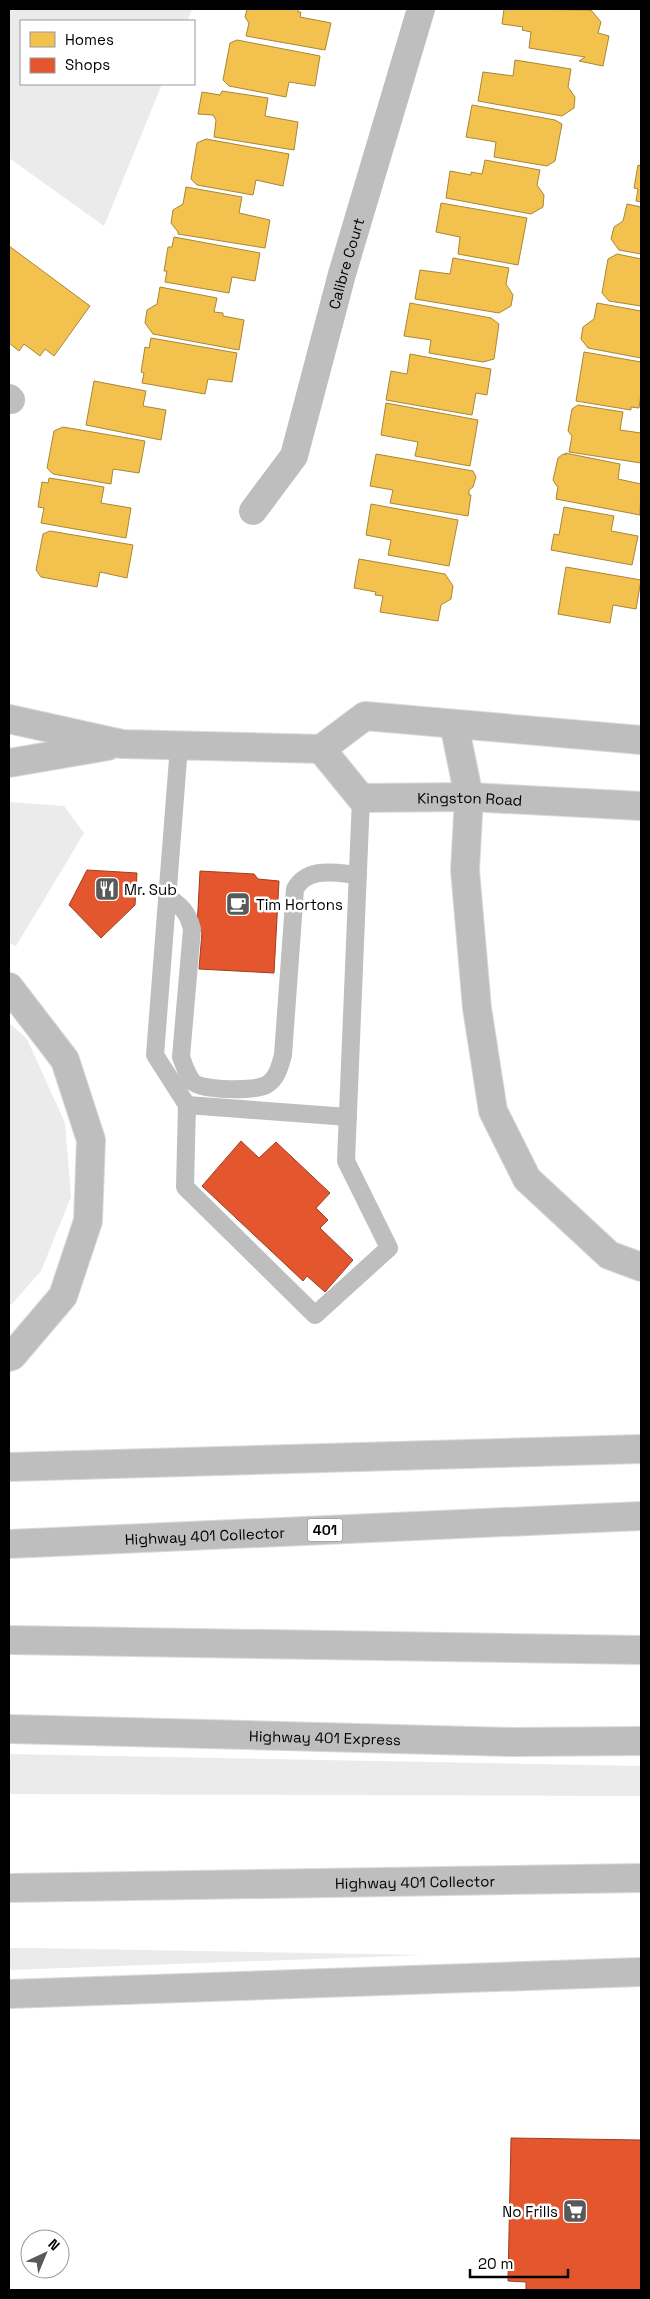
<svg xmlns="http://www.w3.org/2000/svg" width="650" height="2299" viewBox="0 0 650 2299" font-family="'Space Grotesk',sans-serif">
<rect width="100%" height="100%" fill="#fff"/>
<g fill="#ebebeb">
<polygon points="9,9 192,9 187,21 21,21 21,84 162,84 104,226 9,158"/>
<polygon points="9,802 64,806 84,833 16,946 9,943"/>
<polygon points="9,1023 27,1039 65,1123 71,1197 41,1271 9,1307"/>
<polygon points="9,1754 641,1766 641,1796 9,1794"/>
<polygon points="9,1948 29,1948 424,1955 9,1970"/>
</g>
<g fill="#f2c14e" stroke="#a98737">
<polygon points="247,9 298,9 298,12 301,12 300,17 331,23 325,50 246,36 249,23 245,17"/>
<polygon points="504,9 591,10 601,22 598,33 609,36 603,66 579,61 585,57 529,48 531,32 522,30 523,27 502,24"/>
<polygon points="237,40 320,56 315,86 289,82 286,97 229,86 223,80 230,43"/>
<polygon points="515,60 571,69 568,87 575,97 574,108 562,116 478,101 483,72 513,76"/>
<polygon points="222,91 268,98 265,116 298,122 294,150 214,137 216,120 213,115 198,114 202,92 220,95"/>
<polygon points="472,105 555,120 562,124 555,161 547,166 494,157 496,142 466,137"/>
<polygon points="206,139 289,154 283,186 256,180 253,195 197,185 191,179 197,143"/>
<polygon points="485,160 540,170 537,185 544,195 543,207 531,214 446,198 450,171 471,175 471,172 482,174"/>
<polygon points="638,165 641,166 641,202 636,201 638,189 634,188"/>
<polygon points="186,187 242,197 239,213 270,220 265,248 178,234 178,232 171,223 173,210 183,204"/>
<polygon points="441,203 527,218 518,265 458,254 460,237 436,232"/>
<polygon points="627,204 641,207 641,254 619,250 611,239 614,227 623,221"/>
<polygon points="174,237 260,253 255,281 232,277 229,293 165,282 167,271 164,271 168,247 172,247"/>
<polygon points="9,246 90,306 54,356 45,349 40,356 24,344 19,351 9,343"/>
<polygon points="617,254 641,259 641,306 609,301 602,293 608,259"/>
<polygon points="453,258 509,268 506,284 513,295 511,306 499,313 415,299 420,270 450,274"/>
<polygon points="160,287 217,298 214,312 223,313 223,316 244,320 239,350 153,334 145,323 147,310 157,304"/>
<polygon points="410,303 491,318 499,324 494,359 483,362 429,353 431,340 404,336"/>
<polygon points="597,303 641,311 641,358 588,348 581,339 583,327 594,319"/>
<polygon points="151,338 237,353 232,382 208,379 205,394 142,383 144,373 141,372 145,347 149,348"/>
<polygon points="584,352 641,362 641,394 639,408 631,407 631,410 576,401"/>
<polygon points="410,354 491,369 487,395 476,393 472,415 386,400 391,371 407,374"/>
<polygon points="94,381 146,391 143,406 166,410 161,440 86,425"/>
<polygon points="386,403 478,420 470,466 415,456 418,442 381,435"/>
<polygon points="578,405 623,412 620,430 641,433 641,463 569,452 572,436 568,431 572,409"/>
<polygon points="63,427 145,441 139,473 113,469 111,484 53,474 47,468 54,431"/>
<polygon points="565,453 620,464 618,479 641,484 640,515 556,499 558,486 556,485 553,480 558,458 563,454 566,455"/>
<polygon points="376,454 473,471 476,477 473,487 469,490 469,495 471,495 468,516 390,503 393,490 370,486"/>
<polygon points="49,478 104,487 101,503 131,508 126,538 41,523 44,508 38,507 42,482 48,483"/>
<polygon points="371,504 458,520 449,566 388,555 391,540 366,535"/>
<polygon points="564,507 614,516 611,531 638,536 632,565 551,550 554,534 559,535"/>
<polygon points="50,531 133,545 127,578 100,572 97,587 41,577 36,570 43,534"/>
<polygon points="359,559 445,574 453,586 451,599 441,605 438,621 380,612 383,596 375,595 376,592 354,588"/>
<polygon points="566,567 641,580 636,609 613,605 610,623 558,614"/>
</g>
<g fill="#e4572e" stroke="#a03d20">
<polygon points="87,870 137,873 135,905 101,938 69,905"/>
<polygon points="200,871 254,874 258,879 279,881 274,973 199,969 202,932 197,928"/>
<polygon points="241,1141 259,1158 276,1142 330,1193 316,1208 328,1220 320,1228 353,1260 325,1292 307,1276 303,1281 202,1186"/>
<polygon points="511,2138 641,2140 641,2290 526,2290 526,2282 508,2281"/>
</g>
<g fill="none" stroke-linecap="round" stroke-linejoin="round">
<defs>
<g id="primary">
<polyline points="9,719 122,744 321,749 365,716 641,740"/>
<path id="s2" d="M321,749L361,798L469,797L641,806"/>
<polyline points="9,763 108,746"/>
</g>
<g id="motorway">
<polyline points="454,724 469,797 465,870 477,1008 493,1111 527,1179 609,1255 641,1267"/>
<polyline points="9,987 65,1060 91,1140 88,1221 63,1296 12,1356 9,1357"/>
<polyline points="9,1467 641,1449"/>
<path id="s3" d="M9,1544L641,1516"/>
<polyline points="9,1640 641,1650"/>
<path id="s4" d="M9,1729L514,1742L641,1741"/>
<path id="s5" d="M9,1888L641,1878"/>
<polyline points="9,1994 641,1972"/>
</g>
</defs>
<use href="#primary" stroke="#dbdbdb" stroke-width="30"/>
<use href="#motorway" stroke="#dbdbdb" stroke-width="30"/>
<g stroke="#bebebe" stroke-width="18">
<polyline points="179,746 155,1055 187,1105 185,1187 315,1315 389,1248 346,1161 361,798"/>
<path d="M167,896C181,906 188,912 192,929L181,1057C184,1065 187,1075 193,1082C202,1091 255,1091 266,1085C277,1079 280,1066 283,1055L295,889C308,866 335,873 358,875"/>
<polyline points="187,1105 348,1117"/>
</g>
<g stroke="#bebebe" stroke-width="28">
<polyline points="9,398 11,400"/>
<path id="s1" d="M253,511L294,456L342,274L421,9"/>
</g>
<use href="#primary" stroke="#bebebe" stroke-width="28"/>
<use href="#motorway" stroke="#bebebe" stroke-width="28"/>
</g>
<defs>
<symbol id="restaurant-square" viewBox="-11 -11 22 22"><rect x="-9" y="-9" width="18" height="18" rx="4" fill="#595959" stroke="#fff"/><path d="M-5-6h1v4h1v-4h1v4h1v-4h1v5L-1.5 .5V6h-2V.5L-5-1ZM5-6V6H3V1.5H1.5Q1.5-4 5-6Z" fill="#fff"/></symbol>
<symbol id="cafe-square" viewBox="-11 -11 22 22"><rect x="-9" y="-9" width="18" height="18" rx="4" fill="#595959" stroke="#fff"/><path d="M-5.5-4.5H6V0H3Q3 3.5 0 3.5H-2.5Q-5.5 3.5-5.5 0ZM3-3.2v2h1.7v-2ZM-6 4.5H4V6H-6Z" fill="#fff"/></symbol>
<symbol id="supermarket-square" viewBox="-11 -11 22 22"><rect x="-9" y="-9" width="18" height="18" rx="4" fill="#595959" stroke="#fff"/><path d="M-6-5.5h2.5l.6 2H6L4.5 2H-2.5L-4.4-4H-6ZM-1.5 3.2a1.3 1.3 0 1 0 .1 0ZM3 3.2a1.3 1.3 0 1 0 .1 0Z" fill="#fff"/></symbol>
</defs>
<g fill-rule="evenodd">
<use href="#restaurant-square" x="93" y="875" width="28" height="28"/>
<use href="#cafe-square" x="224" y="890" width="28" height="28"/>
<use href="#supermarket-square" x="561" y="2197" width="28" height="28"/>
</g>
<g text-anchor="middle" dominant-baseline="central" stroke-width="5" stroke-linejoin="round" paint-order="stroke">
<rect fill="#fff" stroke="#4c4c4c" stroke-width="1" x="307.5" y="1518.5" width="35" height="23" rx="4"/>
<g font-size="14" font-weight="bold" fill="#000">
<text x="325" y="1530">401</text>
</g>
<g font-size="15" fill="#000" stroke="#fff">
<text stroke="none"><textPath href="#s1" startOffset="268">Calibre Court</textPath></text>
<text stroke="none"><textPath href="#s2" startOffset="172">Kingston Road</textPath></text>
<text stroke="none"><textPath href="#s3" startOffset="196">Highway 401 Collector</textPath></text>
<text stroke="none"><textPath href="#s4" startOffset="316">Highway 401 Express</textPath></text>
<text stroke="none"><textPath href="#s5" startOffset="406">Highway 401 Collector</textPath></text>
</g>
<g font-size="15" fill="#000" stroke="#fff" text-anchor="start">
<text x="124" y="889">Mr. Sub</text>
<text x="256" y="904">Tim Hortons</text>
<text x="558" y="2211" text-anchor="end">No Frills</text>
</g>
</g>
<rect width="650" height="2299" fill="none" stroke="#000000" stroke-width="20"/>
<rect x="20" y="20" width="175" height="65" fill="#ffffff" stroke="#999999"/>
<rect x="30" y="32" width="25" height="15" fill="#f2c14e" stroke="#999999"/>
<text x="65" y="45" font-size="15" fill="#000000">Homes</text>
<rect x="30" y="58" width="25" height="15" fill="#e4572e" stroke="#999999"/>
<text x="65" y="70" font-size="15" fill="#000000">Shops</text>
<g transform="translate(45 2254) rotate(44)"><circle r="24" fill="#ffffff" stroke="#999999"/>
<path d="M0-4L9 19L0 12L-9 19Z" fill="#595959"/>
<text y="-8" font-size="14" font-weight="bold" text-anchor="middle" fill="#000000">N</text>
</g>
<path d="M470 2269v8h98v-8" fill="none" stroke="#000000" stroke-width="2.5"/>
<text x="478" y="2269" font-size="15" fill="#000000" stroke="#ffffff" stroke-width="4" paint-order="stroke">20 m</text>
</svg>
